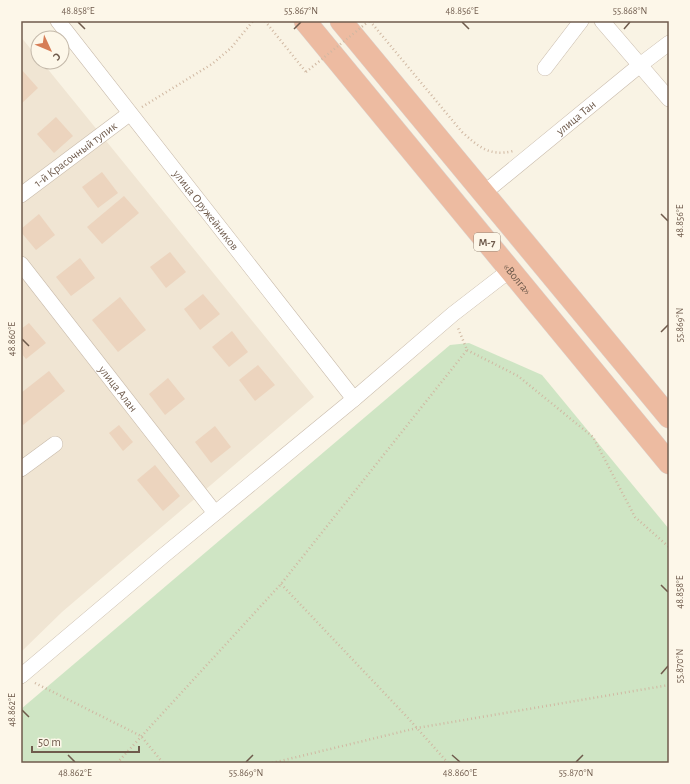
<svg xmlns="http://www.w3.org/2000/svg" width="690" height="784" viewBox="0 0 690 784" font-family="'Alegreya Sans',sans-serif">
<rect width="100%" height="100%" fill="#f9f3e4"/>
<polygon fill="#f0e5d3" points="21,37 38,58 38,62 42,62 314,397 62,612 21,652"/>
<polygon fill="#cfe5c4" points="469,343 542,375 669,529 669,763 21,763 21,709 450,345"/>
<g fill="#ecd4be">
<polygon points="21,69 38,88 21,104"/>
<polygon points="56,117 73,136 54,153 37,134"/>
<polygon points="102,172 118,193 98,208 82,187"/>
<polygon points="124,196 139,213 102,244 87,227"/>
<polygon points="39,214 55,235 36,250 21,232 21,229"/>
<polygon points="170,252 186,272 166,288 150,267"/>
<polygon points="80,258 95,278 71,296 56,277"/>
<polygon points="203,294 220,314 200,330 184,309"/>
<polygon points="120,297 146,330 118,352 92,320"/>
<polygon points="29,323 46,343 26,359 21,353 21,329"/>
<polygon points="232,331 248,352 229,367 212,347"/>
<polygon points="258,365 275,385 255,401 239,380"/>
<polygon points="49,371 65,391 23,425 21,422 21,393"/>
<polygon points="168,378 185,399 165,415 149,394"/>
<polygon points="119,425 133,442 123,451 109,433"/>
<polygon points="215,426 231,447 211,463 195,442"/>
<polygon points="155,465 180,496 163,511 137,480"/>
</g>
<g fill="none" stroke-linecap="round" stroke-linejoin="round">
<defs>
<g id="minor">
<path id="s1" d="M58,21L354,399"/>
<polyline points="602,21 669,99"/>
<polyline points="545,68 581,21"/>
<path id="s2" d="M484,193L640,65L669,43"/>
<path id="s3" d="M21,195L129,114"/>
<path id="s4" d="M21,264L215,513"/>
<polyline points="21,469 55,444"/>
<polyline points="21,676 163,556 354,399 453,314 510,270"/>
</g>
<g id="highway">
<path id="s5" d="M305,21L669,463"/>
<polyline points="341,21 669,417"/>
</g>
</defs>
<use href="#minor" stroke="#c9bbab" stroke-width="16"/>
<use href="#highway" stroke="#dad4d0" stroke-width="23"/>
<g stroke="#d0b8a2" stroke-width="2.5" stroke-dasharray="1 3" stroke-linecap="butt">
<polyline points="265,21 306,72"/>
<path d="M370,21L462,132C478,146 489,157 513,151"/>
<polyline points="142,107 212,64 231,48 253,21"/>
<polyline points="467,350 518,376 593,437 635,517 669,547"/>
<polyline points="281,584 408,718 448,763"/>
<polyline points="35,683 141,736 163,763"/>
<polyline points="117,763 281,584 467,350 458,328"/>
<polyline points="272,763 417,728 669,685"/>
</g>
<use href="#minor" stroke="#fff" stroke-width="15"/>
<use href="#highway" stroke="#edbba1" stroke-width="22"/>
<polyline stroke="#d0b8a2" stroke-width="2.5" stroke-dasharray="1 3" stroke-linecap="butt" points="306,72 369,21"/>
</g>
<path fill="none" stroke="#6f5b4c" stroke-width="1.5" d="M78,22L85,29M462,22L469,29M294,29L301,22M624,29L630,22M661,214L668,221M661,332L668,325M22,339L29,346M661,585L668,592M661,674L668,666M22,710L29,717M68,755L75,762M452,755L460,762M246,762L253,755M576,762L583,755"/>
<g text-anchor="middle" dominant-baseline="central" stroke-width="3" stroke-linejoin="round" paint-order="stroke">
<rect fill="#fdf7e9" stroke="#9a8a7b" stroke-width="1" x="474" y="233" width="26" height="18" rx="3"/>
<g font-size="11" font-weight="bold" fill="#6f5b4c">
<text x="487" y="242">М-7</text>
</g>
<g font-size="12" fill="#6f5b4c" stroke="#fdf7e9">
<text stroke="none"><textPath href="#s2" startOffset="119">улица Тан</textPath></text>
<text stroke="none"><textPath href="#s3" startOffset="68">1-й Красочный тупик</textPath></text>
<text stroke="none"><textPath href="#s1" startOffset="240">улица Оружейников</textPath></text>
<text stroke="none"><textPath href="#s5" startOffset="334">«Волга»</textPath></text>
<text stroke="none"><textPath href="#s4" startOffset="158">улица Алан</textPath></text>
</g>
</g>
<rect width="690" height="784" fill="none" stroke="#fdf7e9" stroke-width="44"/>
<g transform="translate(50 50) rotate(134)"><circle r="19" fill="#fdf7e9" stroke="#c4b9aa"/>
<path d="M0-3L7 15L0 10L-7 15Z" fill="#d67d56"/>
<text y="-6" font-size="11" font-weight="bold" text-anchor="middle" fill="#6f5b4c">С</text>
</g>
<path d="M32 746v6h107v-6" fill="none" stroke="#6f5b4c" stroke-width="2"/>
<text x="38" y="746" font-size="12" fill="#6f5b4c" stroke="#fdf7e9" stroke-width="3" paint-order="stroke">50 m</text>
<rect x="22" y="22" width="646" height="740" fill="none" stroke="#6f5b4c" stroke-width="1.5"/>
<g font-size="10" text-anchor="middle" fill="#6f5b4c">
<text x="78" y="14">48.858°E</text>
<text x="301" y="14">55.867°N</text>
<text x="462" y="14">48.856°E</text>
<text x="630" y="14">55.868°N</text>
<text transform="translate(679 221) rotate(-90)" y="4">48.856°E</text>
<text transform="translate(679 325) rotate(-90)" y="4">55.869°N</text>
<text transform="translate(11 339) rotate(-90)" y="4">48.860°E</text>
<text transform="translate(679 592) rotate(-90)" y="4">48.858°E</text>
<text transform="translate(679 666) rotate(-90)" y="4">55.870°N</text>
<text transform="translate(11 710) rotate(-90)" y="4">48.862°E</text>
<text x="75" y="776">48.862°E</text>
<text x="246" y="776">55.869°N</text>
<text x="460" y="776">48.860°E</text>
<text x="576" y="776">55.870°N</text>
</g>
</svg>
